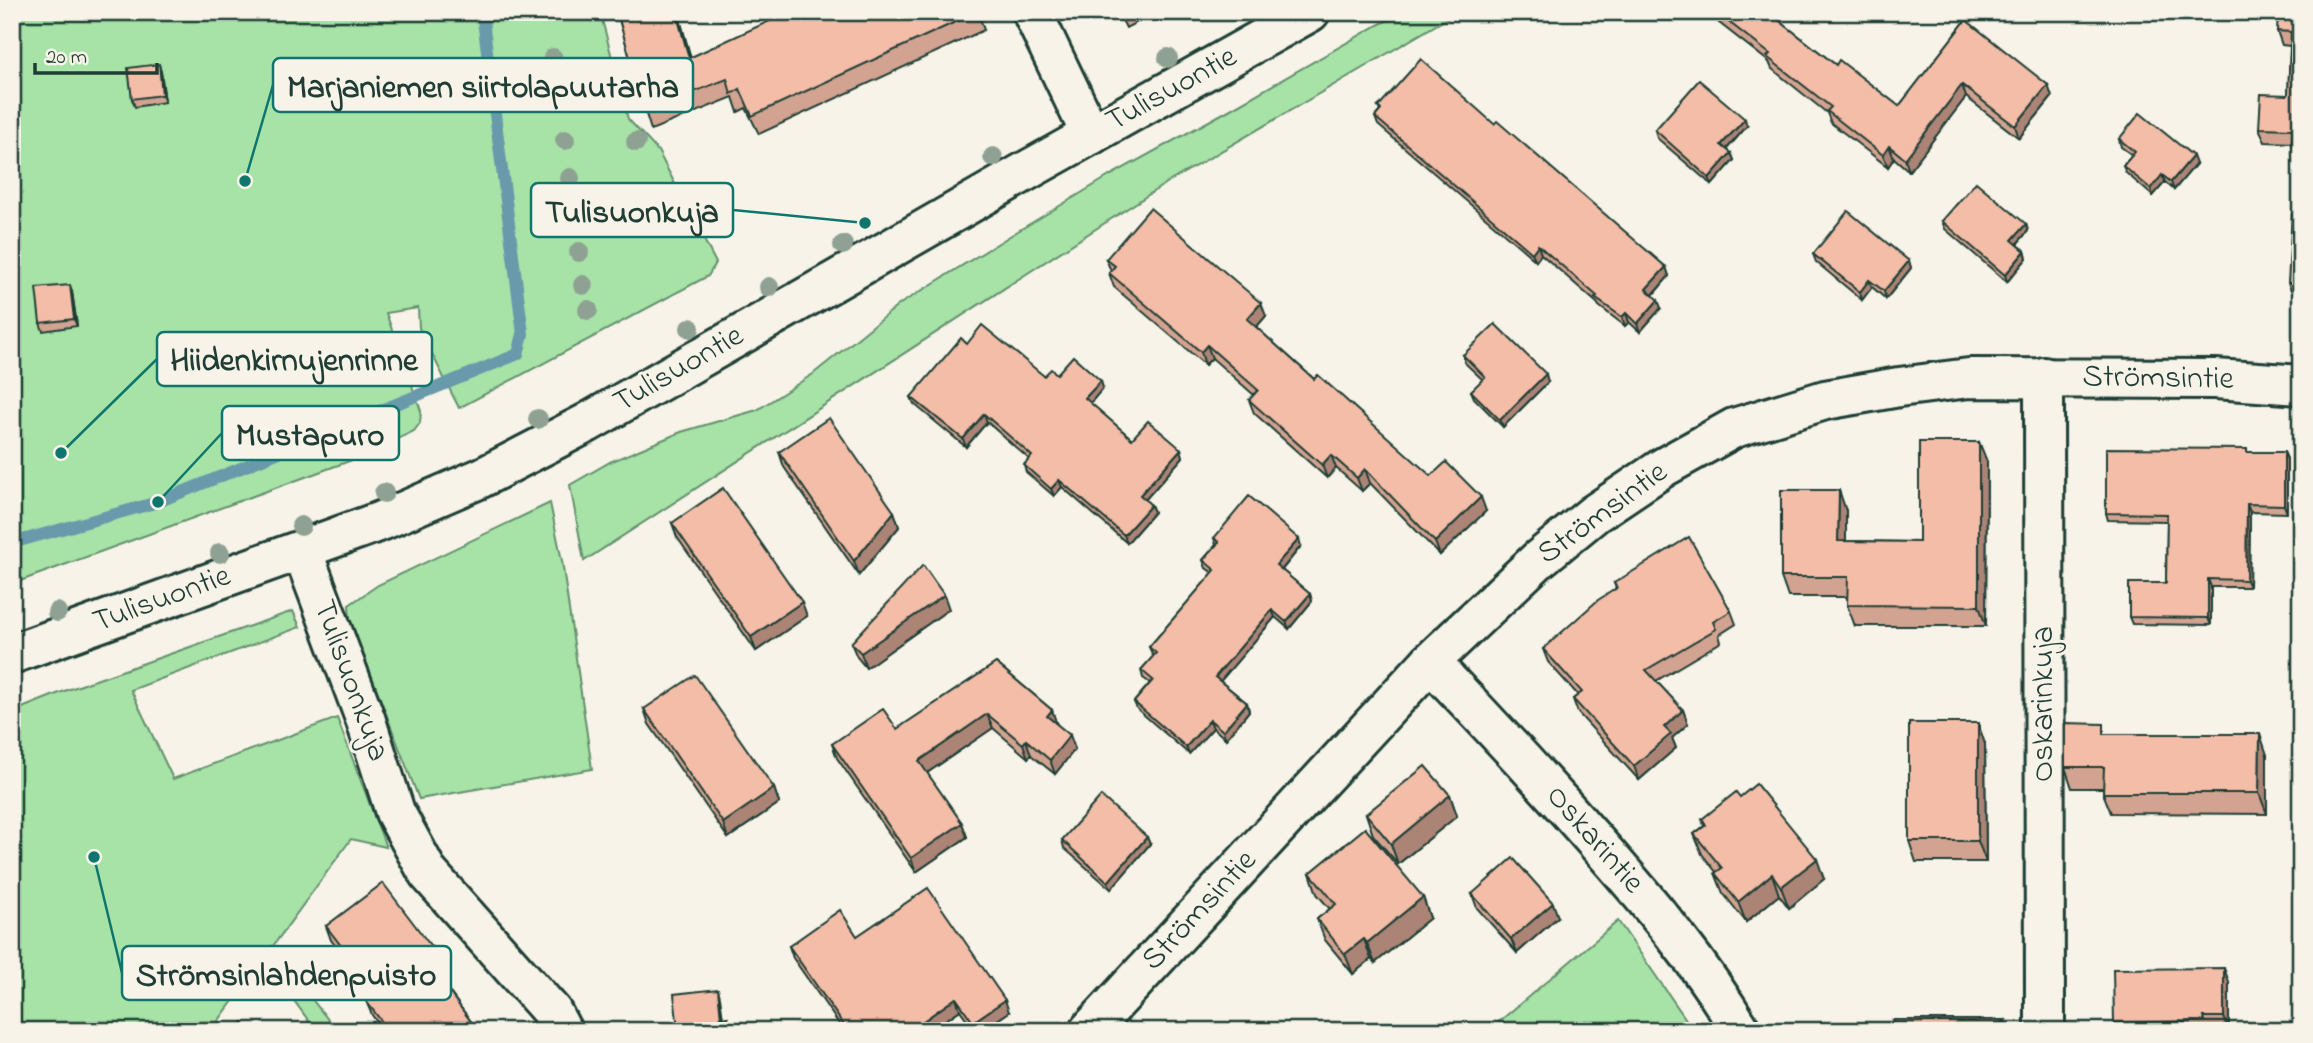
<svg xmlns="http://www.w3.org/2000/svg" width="2313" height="1043" viewBox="0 0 2313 1043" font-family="'Indie Flower',sans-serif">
<rect width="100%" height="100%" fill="#f7f3e8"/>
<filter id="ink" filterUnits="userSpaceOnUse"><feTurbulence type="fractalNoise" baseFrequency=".0143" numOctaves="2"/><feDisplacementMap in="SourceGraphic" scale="14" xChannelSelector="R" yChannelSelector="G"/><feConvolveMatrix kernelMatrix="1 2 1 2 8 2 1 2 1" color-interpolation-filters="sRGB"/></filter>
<g filter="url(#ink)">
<g fill="#a7e2a7" stroke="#63906e" stroke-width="2">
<polygon points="12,12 600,12 628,119 658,151 716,263 708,276 459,408 419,328 418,308 386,313 421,411 420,423 414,431 363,456 12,584"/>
<polygon points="1405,12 1458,12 1165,184 584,561 570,485 610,462 681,432 757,410 813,374 900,304 1013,234 1111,175 1229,110 1378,25"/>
<polygon points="550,503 562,561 592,769 419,799 350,621 349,605 378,585"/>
<polygon points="293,611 300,627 131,690 173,779 337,718 386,847 351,839 211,1031 12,1031 12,712 67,690"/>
<polygon points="1618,921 1694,1031 1488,1031"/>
<polygon points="292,974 337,1031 316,1031 282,984"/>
</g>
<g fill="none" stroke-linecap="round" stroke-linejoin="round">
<polyline stroke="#689aab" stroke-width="12" points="12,543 158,502 518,354 523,334 482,12"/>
<defs>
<g id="street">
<polyline points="1032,12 1091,135"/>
<polyline points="2044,377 2045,1031"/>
<polyline points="302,550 366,721 395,812 428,873 552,1012 562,1031"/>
<path d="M1430,662C1489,723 1547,786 1603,850C1653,907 1702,965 1741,1031"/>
<polyline points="1089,1031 1430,662 1538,560 1594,514 1664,467 1734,428 1825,400 1899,387 1969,378 2215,379 2301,385"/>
</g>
<polyline id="secondary" points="12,654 381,521 481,478 587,423 1028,170 1310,12"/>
</defs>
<use href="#street" stroke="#1f3d34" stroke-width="44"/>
<use href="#secondary" stroke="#1f3d34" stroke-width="44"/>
<use href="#street" stroke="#f7f3e8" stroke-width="38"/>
<use href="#secondary" stroke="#f7f3e8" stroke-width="38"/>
</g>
<g fill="#8fa192">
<circle cx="553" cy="58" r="10"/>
<circle cx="1168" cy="58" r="10"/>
<circle cx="565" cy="140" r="10"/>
<circle cx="636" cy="142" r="10"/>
<circle cx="993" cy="157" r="10"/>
<circle cx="570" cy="178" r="10"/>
<circle cx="843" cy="245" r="10"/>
<circle cx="579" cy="252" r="10"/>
<circle cx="583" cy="285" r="10"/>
<circle cx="769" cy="287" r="10"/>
<circle cx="588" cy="310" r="10"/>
<circle cx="690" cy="328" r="10"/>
<circle cx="538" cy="419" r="10"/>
<circle cx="384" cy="493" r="10"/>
<circle cx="301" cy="526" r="10"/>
<circle cx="220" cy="553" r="10"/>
<circle cx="57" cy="612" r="10"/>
</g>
<g fill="#d2a390" stroke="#1f3d34" stroke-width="2">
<polygon points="387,12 409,12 388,15"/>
<polygon points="617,12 678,12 690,57 978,12 984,30 759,134 746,108 738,112 733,97 651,130 645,111"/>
<polygon points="1118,12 1156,12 1126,28"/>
<polygon points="1705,12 1773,12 1772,15 1836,65 1899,106 1966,20 2052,97 2019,138 1966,97 1909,171 1894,158 1888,167 1831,123 1827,113 1772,69 1769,62"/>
<polygon points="2301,12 2301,158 2298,158 2292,143 2265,142 2259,128 2288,95 2290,46 2282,45 2277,31"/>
<polygon points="161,72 165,102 135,107 132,99"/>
<polygon points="1378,107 1494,124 1666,267 1669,276 1653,295 1661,308 1640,332 1629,322 1625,326 1599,306 1597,303 1541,254 1536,261 1378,125 1375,117 1380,111"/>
<polygon points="1747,126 1727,149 1731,153 1734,160 1712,185 1657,138 1655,130"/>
<polygon points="2119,139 2196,164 2174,190 2165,182 2153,196 2126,173 2123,166 2132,155 2121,147"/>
<polygon points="2301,214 2301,291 2291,290 2288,283"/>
<polygon points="1942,221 2026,224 2028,231 2017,244 2025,251 2027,258 2007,282 1945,229"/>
<polygon points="1813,254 1909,261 1911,268 1886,299 1872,287 1862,300 1816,262"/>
<polygon points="1106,259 1266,316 1256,327 1314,379 1431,476 1486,511 1440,555 1370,483 1362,491 1336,468 1327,478 1254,413 1249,400 1254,395 1212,358 1205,365 1114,287 1109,273 1111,271"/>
<polygon points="72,292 77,326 43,331 40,323"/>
<polygon points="967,344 1044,376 1057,374 1103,388 1090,403 1132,439 1181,449 1183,457 1145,500 1151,505 1154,512 1127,543 1062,487 1054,496 1026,472 1024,465 1029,459 987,422 966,447 914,404 911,397"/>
<polygon points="1463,355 1548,382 1503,427 1474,398 1471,391 1483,380 1465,363"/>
<polygon points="1979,442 1987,462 1986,626 1855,626 1847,605 1847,597 1788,597 1781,577 1846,511 1846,541 1919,542"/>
<polygon points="779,452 894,512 899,527 859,575 784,467"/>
<polygon points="2248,452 2284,452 2287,459 2287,513 2250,512 2249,587 2211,587 2211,625 2132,624 2129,617 2166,583 2167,521 2108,520 2106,513"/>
<polygon points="672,523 807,616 756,651 677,537"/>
<polygon points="1214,538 1301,546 1282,570 1310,594 1312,601 1289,629 1275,617 1220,681 1247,703 1249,711 1226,739 1213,728 1189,754 1137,709 1134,702 1150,683 1143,678 1141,670 1154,656 1152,654 1149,647 1213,573 1206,568 1203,560 1216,545"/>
<polygon points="1614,583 1731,611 1736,624 1719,635 1721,642 1656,681 1683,710 1688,724 1672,738 1676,748 1639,780 1578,713 1573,699 1578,695 1548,662 1543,649 1616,589"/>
<polygon points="949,609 866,668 857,657 851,643"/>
<polygon points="996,663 1052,710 1056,723 1075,749 1055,774 1031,755 1028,758 993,728 927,773 962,823 967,837 916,872 837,758 832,744 897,729"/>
<polygon points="644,709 774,788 779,803 728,838 649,724"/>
<polygon points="2107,734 2267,755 2267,814 2111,813 2103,793 2103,788 2072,788 2065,767"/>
<polygon points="1985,744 1986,862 1916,862 1909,841"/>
<polygon points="1450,795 1457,816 1398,864 1373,835 1366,814"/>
<polygon points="1702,819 1824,879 1789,908 1779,895 1746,922 1723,893 1715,873 1716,872 1702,854 1694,834 1704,826"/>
<polygon points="1062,840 1150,844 1111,889 1064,848"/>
<polygon points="1310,873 1423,897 1430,918 1375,963 1371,959 1353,974 1325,940 1317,919 1330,909 1317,894"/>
<polygon points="1472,894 1558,917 1517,953 1477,908"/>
<polygon points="326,926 436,953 441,967 435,972 478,1031 383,1031 372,1015 366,1001 373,996 331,940"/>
<polygon points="857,936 1009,1012 981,1031 975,1031 960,1010 930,1031 844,1031 793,958 789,946"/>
<polygon points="2229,982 2229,1031 2117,1031 2114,1023"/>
</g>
<g fill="#ab8476" stroke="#1f3d34" stroke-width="2">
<polygon points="676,12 678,12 696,76 689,58"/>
<polygon points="159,64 161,72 165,102 162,95"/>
<polygon points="1962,85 1966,97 1909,171 1905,159"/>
<polygon points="2048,85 2052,97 2019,138 2015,126"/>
<polygon points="1745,119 1747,126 1724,152 1721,145"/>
<polygon points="1889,146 1894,158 1888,167 1883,155"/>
<polygon points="1731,153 1734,160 1712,185 1709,178"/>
<polygon points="2193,156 2196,164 2174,190 2171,182"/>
<polygon points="2162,175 2165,182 2153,196 2151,189"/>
<polygon points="2026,224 2028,231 2014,247 2012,240"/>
<polygon points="1538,245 1541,254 1536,261 1532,253"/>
<polygon points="2025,251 2027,258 2007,282 2005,275"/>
<polygon points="1909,261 1911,268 1886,299 1884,291"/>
<polygon points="1666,267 1669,276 1650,298 1646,289"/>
<polygon points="1869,280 1872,287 1862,300 1860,292"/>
<polygon points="70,285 72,292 77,326 74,319"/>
<polygon points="1658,300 1661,308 1640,332 1637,324"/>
<polygon points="1261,303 1266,316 1252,332 1247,319"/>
<polygon points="1626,313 1629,322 1625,326 1622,317"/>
<polygon points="1207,345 1212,358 1205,365 1201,352"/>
<polygon points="1546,374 1548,382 1503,427 1500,420"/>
<polygon points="1101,381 1103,388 1088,406 1085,398"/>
<polygon points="984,414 987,422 966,447 963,439"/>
<polygon points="1979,442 1987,462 1986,626 1979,606"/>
<polygon points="1181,449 1183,457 1143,502 1140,495"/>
<polygon points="2284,452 2287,459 2287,513 2284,505"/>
<polygon points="1331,455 1336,468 1327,478 1322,465"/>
<polygon points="1365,469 1370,483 1362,491 1357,478"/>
<polygon points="1059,480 1062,487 1054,496 1051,489"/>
<polygon points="1839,490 1846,511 1846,561 1838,541"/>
<polygon points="1481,497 1486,511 1440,555 1435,542"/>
<polygon points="2247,504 2250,512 2249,587 2246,580"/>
<polygon points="1151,505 1154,512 1127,543 1124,535"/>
<polygon points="894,512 899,527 859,575 854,561"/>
<polygon points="1299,539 1301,546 1279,573 1276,565"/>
<polygon points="2208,579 2211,587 2211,625 2208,618"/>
<polygon points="1310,594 1312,601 1289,629 1286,622"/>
<polygon points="944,595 949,609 866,668 861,653"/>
<polygon points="802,602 807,616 756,651 751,637"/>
<polygon points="1272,610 1275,617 1218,684 1215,677"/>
<polygon points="1247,703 1249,711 1226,739 1223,731"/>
<polygon points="1052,710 1057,725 1047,716"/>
<polygon points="1683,710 1688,724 1672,738 1676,748 1639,780 1634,766 1664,727"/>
<polygon points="987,714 993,728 924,775 919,761"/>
<polygon points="1210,720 1213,728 1189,754 1186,747"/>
<polygon points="1978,723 1985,744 1986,862 1978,841"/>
<polygon points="2260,734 2267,755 2267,814 2259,793"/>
<polygon points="1070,735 1075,749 1055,774 1050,760"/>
<polygon points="1026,740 1031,755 1028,758 1023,744"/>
<polygon points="774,788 779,803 728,838 723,823"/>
<polygon points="1450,795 1457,816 1398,864 1391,844"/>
<polygon points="962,823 967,837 916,872 911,858"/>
<polygon points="1147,837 1150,844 1111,889 1108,882"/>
<polygon points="1817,859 1824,879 1789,908 1781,887"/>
<polygon points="1772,874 1779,895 1746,922 1738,902"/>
<polygon points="1423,897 1430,918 1375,963 1367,943"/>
<polygon points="1553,903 1558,917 1517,953 1511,939"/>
<polygon points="1364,939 1371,959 1353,974 1345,954"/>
<polygon points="436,953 441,967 431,975 426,961"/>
<polygon points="2224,968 2229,982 2229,1031 2224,1017"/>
<polygon points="718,989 720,997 724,1025 721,1018"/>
<polygon points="956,998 960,1010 930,1031 909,1031"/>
<polygon points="1005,1000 1009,1012 981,1031 976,1031 973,1022"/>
<polygon points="2005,1020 2009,1031 1989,1031"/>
</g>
<g fill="#f4bda8" stroke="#1f3d34" stroke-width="2">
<polygon points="617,12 676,12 689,58 789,12 977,12 752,116 740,89 731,94 727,79 645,111"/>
<polygon points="1716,12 1768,12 1836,65 1839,60 1899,106 1966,20 2048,85 2015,126 1962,85 1905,159 1889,146 1883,155 1827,111 1831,107 1767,57 1770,54"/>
<polygon points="2278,12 2301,12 2301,144 2292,143 2293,129 2259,128 2261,94 2288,95 2291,32 2277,31"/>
<polygon points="1421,59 1494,124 1497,121 1666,267 1646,289 1658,300 1637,324 1626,313 1622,317 1595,298 1597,296 1538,245 1532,253 1375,117 1381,110 1378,107"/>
<polygon points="159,64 162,95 132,99 128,68"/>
<polygon points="1699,80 1745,119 1721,145 1731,153 1709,178 1655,130"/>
<polygon points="2140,113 2193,156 2171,182 2162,175 2151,189 2123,166 2135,152 2119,139"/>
<polygon points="1976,182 2026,224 2012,240 2025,251 2005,275 1942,221"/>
<polygon points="1150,208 1261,303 1247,319 1314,379 1318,375 1431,476 1446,462 1481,497 1435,542 1365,469 1357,478 1331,455 1322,465 1249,400 1258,390 1207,345 1201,352 1109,273 1115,266 1106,259"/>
<polygon points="1848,211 1909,261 1884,291 1869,280 1860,292 1813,254"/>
<polygon points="2292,214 2301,214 2301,283 2288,283"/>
<polygon points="70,285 74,319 40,323 36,288"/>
<polygon points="1495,324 1546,374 1500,420 1471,391 1485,377 1463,355"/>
<polygon points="982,325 1044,376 1051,369 1057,374 1073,356 1101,381 1085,398 1132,439 1148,421 1181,449 1140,495 1151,505 1124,535 1059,480 1051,489 1024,465 1032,456 984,414 963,439 911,397 961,338 967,344"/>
<polygon points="829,418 894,512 854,561 779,452"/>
<polygon points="1919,442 1979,442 1979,606 1847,605 1848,577 1781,577 1781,490 1839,490 1838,541 1919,542"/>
<polygon points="2106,448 2247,449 2247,452 2284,452 2284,505 2247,504 2246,580 2208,579 2208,618 2129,617 2129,583 2166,583 2167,514 2106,513"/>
<polygon points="723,488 802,602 751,637 672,523"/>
<polygon points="1249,496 1299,539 1276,565 1310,594 1286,622 1272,610 1215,677 1247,703 1223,731 1210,720 1186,747 1134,702 1153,680 1141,670 1156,653 1149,647 1215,570 1203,560 1219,542 1214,538"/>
<polygon points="1689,537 1731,611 1713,622 1716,629 1646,670 1683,710 1664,727 1671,734 1634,766 1573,699 1582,692 1543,649 1598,600 1617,588 1614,583"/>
<polygon points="923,565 944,595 861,653 851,643"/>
<polygon points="996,663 1052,710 1047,716 1070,735 1050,760 1026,740 1023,744 987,714 919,761 962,823 911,858 832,744 883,709 897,729"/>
<polygon points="695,675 774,788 723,823 644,709"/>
<rect x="1909" y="723" width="69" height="118"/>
<polygon points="2065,723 2104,724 2104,734 2260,734 2259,793 2103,793 2104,767 2065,767"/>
<polygon points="1425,766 1450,795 1391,844 1366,814"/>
<polygon points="1756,784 1817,859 1781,887 1772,874 1738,902 1715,873 1722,868 1694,834 1706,825 1702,819 1736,792 1740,797"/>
<polygon points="1101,796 1147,837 1108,882 1062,840"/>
<polygon points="1365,828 1423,897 1367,943 1364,939 1345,954 1317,919 1336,904 1310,873"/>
<polygon points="1513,858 1553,903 1511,939 1472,894"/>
<polygon points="383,883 436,953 426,961 478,1031 389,1031 366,1001 377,993 326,926"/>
<polygon points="928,888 1005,1000 973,1022 956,998 909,1031 848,1031 789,946 840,910 857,936"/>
<polygon points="2224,968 2224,1017 2204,1017 2205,1021 2114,1023 2113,969"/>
<polygon points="718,989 721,1018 728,1017 729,1031 689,1031 688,1029 678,1030 674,994"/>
<polygon points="1893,1020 2005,1020 1989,1031 1899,1031"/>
<polygon points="243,1022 250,1031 232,1031"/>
</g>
</g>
<g text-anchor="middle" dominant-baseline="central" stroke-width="6" stroke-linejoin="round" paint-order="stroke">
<g font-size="32" fill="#1f3d34" stroke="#f7f3e8">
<text transform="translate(1172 90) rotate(-29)">Tulisuontie</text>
<text transform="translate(679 370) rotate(-30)">Tulisuontie</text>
<text transform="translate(2158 379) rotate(1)">Strömsintie</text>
<text transform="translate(1603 514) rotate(-36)">Strömsintie</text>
<text transform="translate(162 600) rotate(-20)">Tulisuontie</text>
<text transform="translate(350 681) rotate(70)">Tulisuonkuja</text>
<text transform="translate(2044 704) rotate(-90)">Oskarinkuja</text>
<text transform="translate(1594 840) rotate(49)">Oskarintie</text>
<text transform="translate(1200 911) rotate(-47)">Strömsintie</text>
</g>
</g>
<path fill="none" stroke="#0f766e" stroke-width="2.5" d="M245 181L273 85M865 223L733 210M61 453L157 359M158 502L222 433M94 857L122 973"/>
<g fill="#0f766e" stroke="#f7f3e8" stroke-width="2.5">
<circle cx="245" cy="181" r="7"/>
<circle cx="865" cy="223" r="7"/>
<circle cx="61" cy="453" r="7"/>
<circle cx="158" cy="502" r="7"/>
<circle cx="94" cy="857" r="7"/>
</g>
<g fill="#f7f3e8" stroke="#0f766e" stroke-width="2.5">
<rect x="273" y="58" width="420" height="54" rx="7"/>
<rect x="531" y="183" width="202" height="54" rx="7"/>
<rect x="157" y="332" width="275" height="54" rx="7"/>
<rect x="222" y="406" width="177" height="54" rx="7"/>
<rect x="122" y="946" width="329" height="54" rx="7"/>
</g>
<g font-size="33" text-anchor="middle" font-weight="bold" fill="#1f3d34">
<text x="483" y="97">Marjaniemen siirtolapuutarha</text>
<text x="632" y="222">Tulisuonkuja</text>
<text x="294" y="370">Hiidenkirnujenrinne</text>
<text x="310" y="445">Mustapuro</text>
<text x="286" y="985">Strömsinlahdenpuisto</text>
</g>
<rect width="2313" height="1043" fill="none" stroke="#f7f3e8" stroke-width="42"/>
<rect x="21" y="21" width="2271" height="1001" fill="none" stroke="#1f3d34" stroke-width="2.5" filter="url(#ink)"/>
<path d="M35 63v10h122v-10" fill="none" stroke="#1f3d34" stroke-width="3.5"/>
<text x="46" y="63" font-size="21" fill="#1f3d34" stroke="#f7f3e8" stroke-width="5" paint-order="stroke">20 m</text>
</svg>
